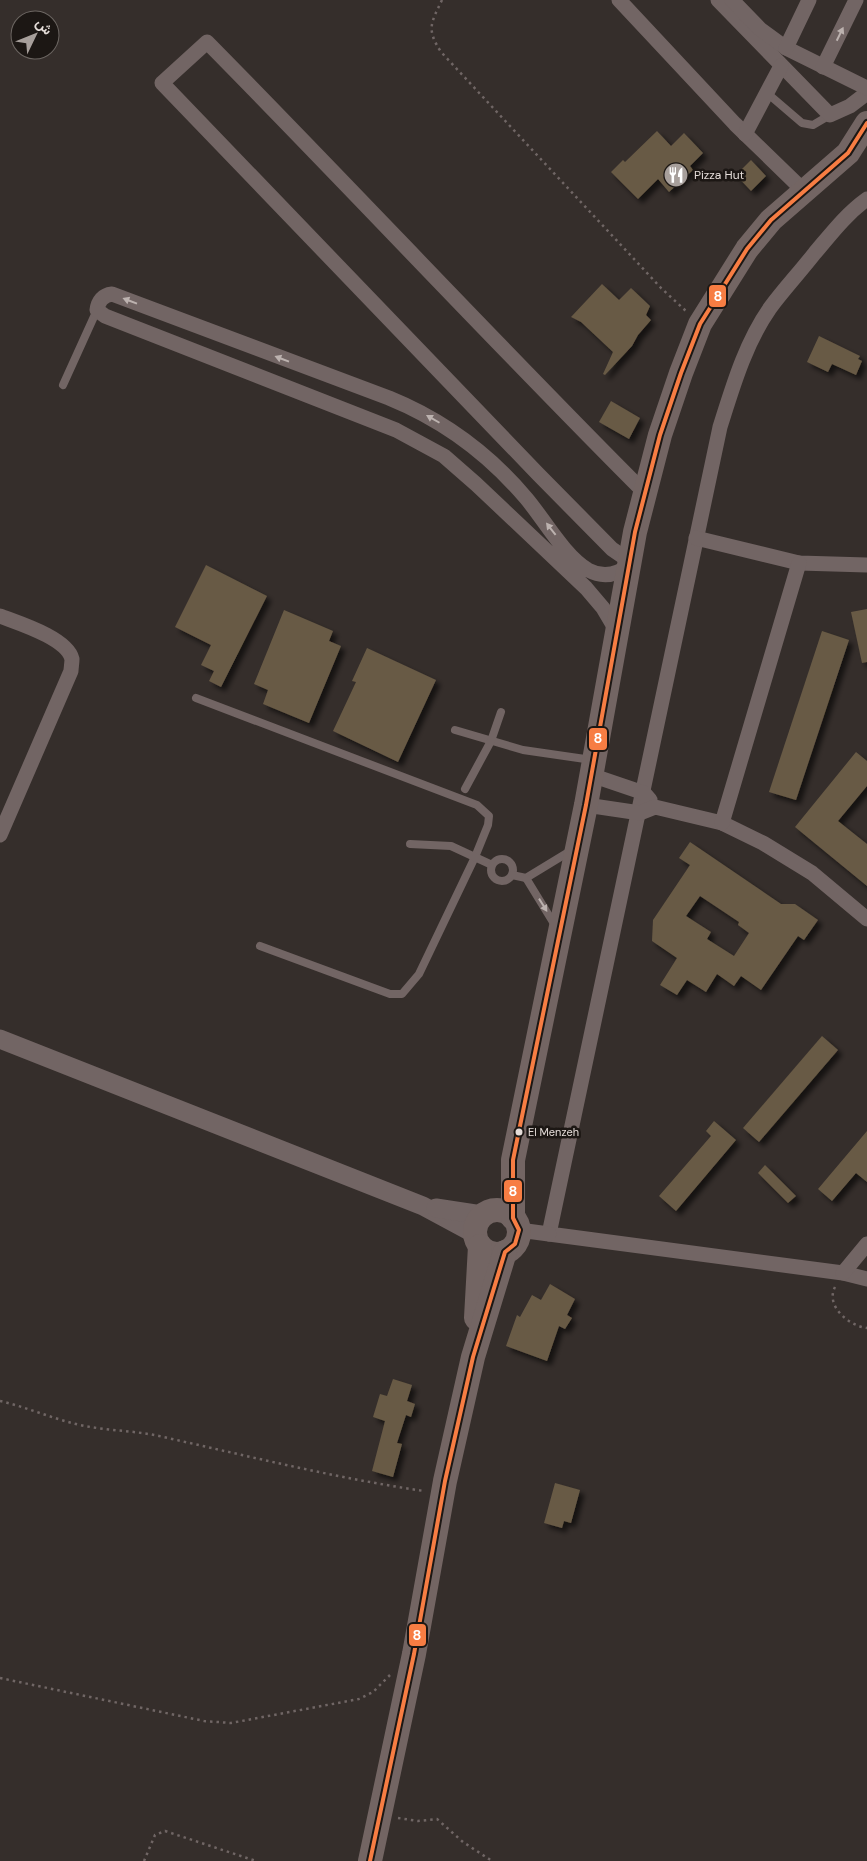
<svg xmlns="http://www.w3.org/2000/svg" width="867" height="1861" viewBox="0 0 867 1861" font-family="'DM Sans',Vazirmatn,sans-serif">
<defs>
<filter id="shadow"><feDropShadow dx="4.5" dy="4.5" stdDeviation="2.5" flood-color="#0009"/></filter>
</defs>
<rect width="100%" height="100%" fill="#352e2b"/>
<g fill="#685a45" fill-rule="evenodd" filter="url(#shadow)">
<polygon points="657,131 671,146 684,133 703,153 690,166 693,170 669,192 658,179 638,199 611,172 623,160 625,162"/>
<polygon points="751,160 766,176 751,191 736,175"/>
<polygon points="602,284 619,300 631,288 650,306 646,315 651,320 638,335 632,346 605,375 603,374 613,352 581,322 571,317"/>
<polygon points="819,336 860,356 858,359 862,361 856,375 832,364 828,372 807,362"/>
<polygon points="611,401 640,418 629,439 599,422"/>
<polygon points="206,565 267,596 221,687 209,681 214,671 201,665 211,645 175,627"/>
<polygon points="867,609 867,662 862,663 851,612"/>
<polygon points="284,610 333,631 329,641 341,646 309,723 263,704 268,690 254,684"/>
<polygon points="822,631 849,640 796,800 769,792"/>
<polygon points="367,648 436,680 398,762 333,731 356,682 352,681"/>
<polygon points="856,752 867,761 867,786 838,821 867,844 867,886 795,827"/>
<path d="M690,842L781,904H795L818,920L804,940L798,936L761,990L741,976L734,986L717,974L706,992L687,980L677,995L660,985L677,958L652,941L653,920L690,865L679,858ZM700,896L739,922L738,925L749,933L734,956L707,939L711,932L686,916Z"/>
<polygon points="822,1036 838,1050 759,1142 743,1128"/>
<polygon points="714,1121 736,1140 676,1211 659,1196 711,1136 706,1131"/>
<polygon points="867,1131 867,1182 856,1173 832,1201 818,1189"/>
<polygon points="765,1165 796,1196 788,1203 758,1173"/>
<polygon points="550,1284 575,1299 567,1315 572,1318 565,1329 559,1326 547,1361 506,1346 517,1315 520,1317 532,1295 541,1300"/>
<polygon points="393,1379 412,1385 407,1401 415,1404 411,1417 406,1415 397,1443 402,1444 393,1477 372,1471 385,1421 373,1417 380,1394 387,1396"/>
<polygon points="555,1483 580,1490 571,1523 564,1521 562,1528 544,1523"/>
</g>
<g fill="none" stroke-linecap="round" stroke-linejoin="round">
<g stroke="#706665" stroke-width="2.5" stroke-dasharray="2.5 4" stroke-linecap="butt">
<path d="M442,0C431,23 426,29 441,52L661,288L686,311"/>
<path d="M835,1287C825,1306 849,1326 867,1328"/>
<path d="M0,1401C26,1407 51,1418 76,1424C104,1431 132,1430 159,1436C248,1456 335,1478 424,1491"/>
<polyline points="0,1678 204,1721 231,1723 359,1699 373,1692 390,1675"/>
<polyline points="398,1818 418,1821 437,1819 463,1842 492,1861"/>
<polyline points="144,1861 155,1835 165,1831 256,1861"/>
</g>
<g stroke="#726564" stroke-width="8">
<polyline points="767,93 802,123 813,125 830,115"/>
<polyline points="63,385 97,310"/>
<polyline points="196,698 477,805 489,816 488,825 475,857 419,974 402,994 390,994 260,946"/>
<polyline points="455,730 523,750 592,760"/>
<polyline points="465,789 491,741 501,712"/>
<polyline points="410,844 451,846 492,865"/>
<circle cx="502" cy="870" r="11"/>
<polyline points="512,875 526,878 572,850"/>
<polyline points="526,878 556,927"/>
</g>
<g stroke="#726564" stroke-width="15">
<polyline points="619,0 735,124 804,191"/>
<polyline points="718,0 830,115 850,106 867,93"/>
<polyline points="732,0 760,29 786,48 867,88"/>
<polyline points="786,48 809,0"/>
<polyline points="823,67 856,0"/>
<polyline points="745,134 781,66"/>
<path d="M867,199C846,214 831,234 814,254C800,272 784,289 770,308C745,344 733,386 720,427L549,1234L843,1273L867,1279"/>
<polyline points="696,538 799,563 867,565"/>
<path d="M631,562L612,549L538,474L162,83L207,42C354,191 496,344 644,492"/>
<path d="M0,616C18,623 67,638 72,659C72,663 71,668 71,671L0,835"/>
<path d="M616,630L603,608L586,588L476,484L444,456L396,430L105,316L97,310C98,301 103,295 112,294L389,398C443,420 488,453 526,498C544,519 564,556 588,570C603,578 617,575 630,565"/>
<polyline points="591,775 644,793 650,800"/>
<polyline points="586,805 640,813 655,807 722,823 763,843 812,873 867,919"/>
<polyline points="722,823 799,563"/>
<polyline points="519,1230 549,1234"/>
<polyline points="843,1273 867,1244"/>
</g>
<g stroke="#726564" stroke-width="19">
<polyline points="0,1039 423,1206 475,1234"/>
<polyline points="436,1208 482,1215"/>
</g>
<g stroke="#736563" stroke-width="24">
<circle cx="497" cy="1232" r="22"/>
<polyline points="513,1218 513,1160 586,805 635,532 660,435 681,373 700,324 747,249 771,220 848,153 867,123"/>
<polyline points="476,1318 480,1246"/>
<polyline points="370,1861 414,1654 445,1481 473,1357 505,1252"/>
</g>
<defs>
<polyline id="bus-1" points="370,1861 414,1654 445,1481 473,1357 505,1252 515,1244 519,1230 513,1218 513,1160 586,805 635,532 660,435 681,373 700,324 747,249 771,220 848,153 867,123"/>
</defs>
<use href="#bus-1" stroke="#1c1714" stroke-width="8"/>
<use href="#bus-1" stroke="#f77d43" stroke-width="4"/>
</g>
<defs><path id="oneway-solid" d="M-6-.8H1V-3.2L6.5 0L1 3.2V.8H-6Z" transform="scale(1.25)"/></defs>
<g fill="#bcb2af">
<use href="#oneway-solid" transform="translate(840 34) rotate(-64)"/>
<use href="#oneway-solid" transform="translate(130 301) rotate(-159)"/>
<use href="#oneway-solid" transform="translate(282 359) rotate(-159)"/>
<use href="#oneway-solid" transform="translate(433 419) rotate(-150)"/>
<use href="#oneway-solid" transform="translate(551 529) rotate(-128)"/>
<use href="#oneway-solid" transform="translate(543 905) rotate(58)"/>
</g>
<defs>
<symbol id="restaurant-disc" viewBox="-11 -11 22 22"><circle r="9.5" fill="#a79f9b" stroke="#1c1714"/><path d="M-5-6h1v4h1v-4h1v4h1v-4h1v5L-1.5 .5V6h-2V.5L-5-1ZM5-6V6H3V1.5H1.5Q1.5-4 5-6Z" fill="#fff"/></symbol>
</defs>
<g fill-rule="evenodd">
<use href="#restaurant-disc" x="662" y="161" width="28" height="28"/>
</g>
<circle fill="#e4dcd8" stroke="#1c1714" stroke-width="2" cx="519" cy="1132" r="4.5"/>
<g text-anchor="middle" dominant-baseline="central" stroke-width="5" stroke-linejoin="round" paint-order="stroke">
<g font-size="11" fill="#e4dcd8" stroke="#1c1714" text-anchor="start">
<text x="528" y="1132">El Menzeh</text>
</g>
<g font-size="12" fill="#e4dcd8" stroke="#1c1714" text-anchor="start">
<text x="694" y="175">Pizza Hut</text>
</g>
</g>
<g stroke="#1c1714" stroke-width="2">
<rect x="708" y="284" width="19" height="24" rx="5" fill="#f77d43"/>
<rect x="588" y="727" width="20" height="24" rx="5" fill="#f77d43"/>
<rect x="503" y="1179" width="20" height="24" rx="5" fill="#f77d43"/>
<rect x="408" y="1623" width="19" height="24" rx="5" fill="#f77d43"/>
</g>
<g font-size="14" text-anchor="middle" font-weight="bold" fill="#fff">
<text x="718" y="301">8</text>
<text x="598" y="743">8</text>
<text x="513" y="1196">8</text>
<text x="417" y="1640">8</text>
</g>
<g transform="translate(35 35) rotate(47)"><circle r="24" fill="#1c1714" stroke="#6c6662"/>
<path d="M0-4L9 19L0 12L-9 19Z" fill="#a79f9b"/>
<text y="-8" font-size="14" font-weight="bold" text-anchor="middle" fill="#e4dcd8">ش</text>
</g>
</svg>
